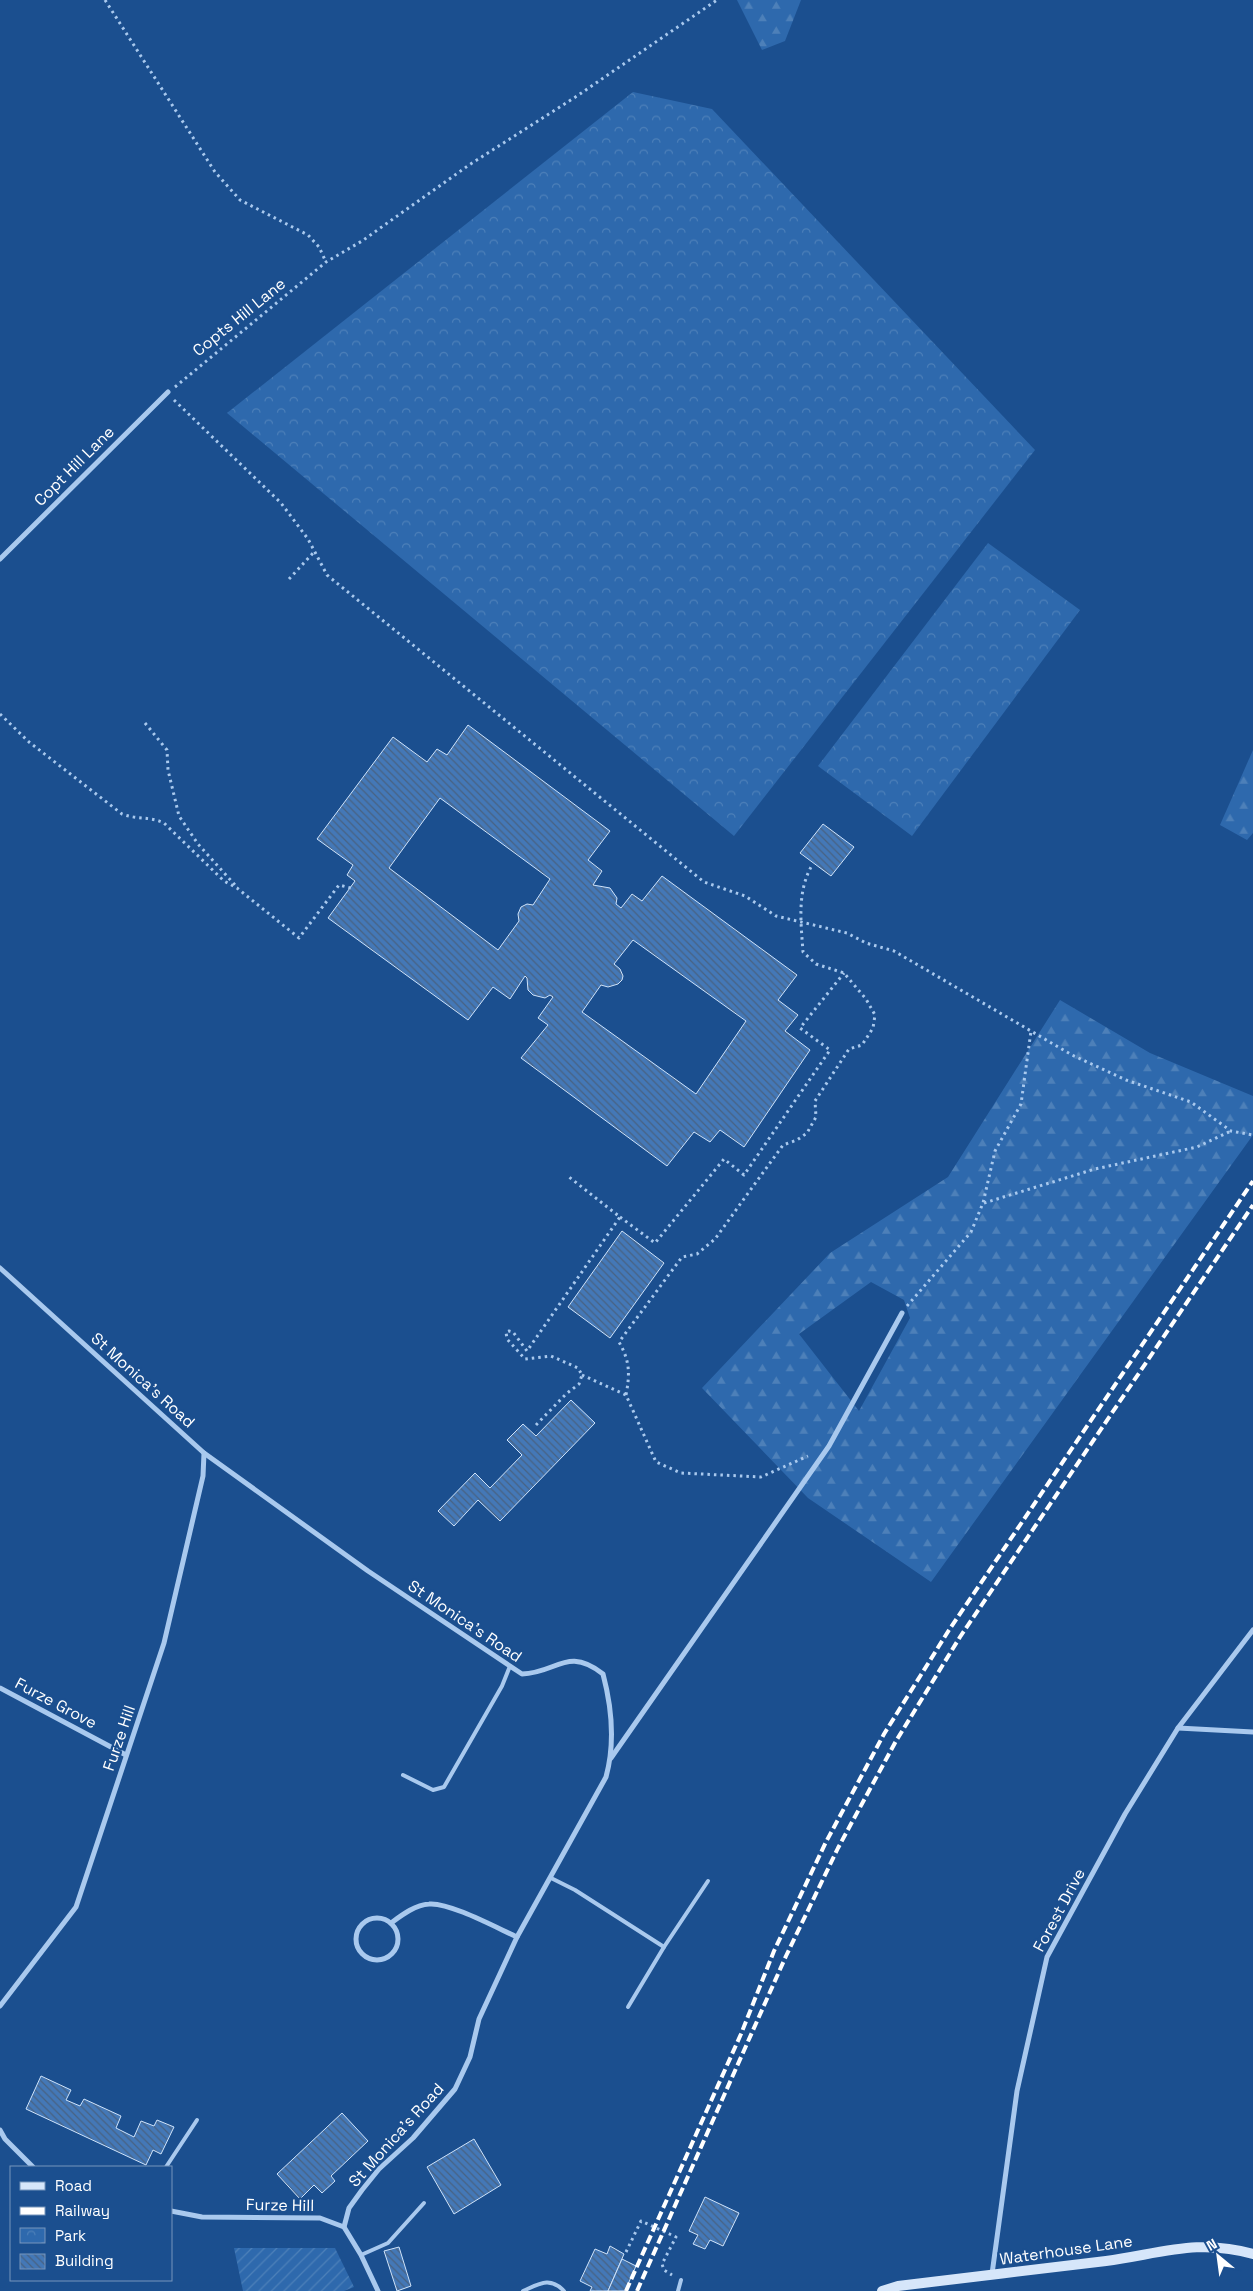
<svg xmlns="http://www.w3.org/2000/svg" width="1253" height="2291" viewBox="0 0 1253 2291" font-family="'Space Grotesk',sans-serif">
<defs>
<pattern id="forest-firs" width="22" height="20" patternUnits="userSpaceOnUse" patternTransform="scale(1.25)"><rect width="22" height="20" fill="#2e69ad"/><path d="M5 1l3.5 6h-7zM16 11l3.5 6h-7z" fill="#4d80b9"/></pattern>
<pattern id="park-crowns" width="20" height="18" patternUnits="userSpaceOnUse" patternTransform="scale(1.25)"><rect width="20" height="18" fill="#2e69ad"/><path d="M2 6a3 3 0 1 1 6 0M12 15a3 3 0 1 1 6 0" fill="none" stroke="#4d80b9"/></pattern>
<pattern id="garden-furrows" width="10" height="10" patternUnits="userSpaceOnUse" patternTransform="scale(1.25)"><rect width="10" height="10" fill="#2e69ad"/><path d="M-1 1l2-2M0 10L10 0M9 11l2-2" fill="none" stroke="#4d80b9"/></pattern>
<pattern id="building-back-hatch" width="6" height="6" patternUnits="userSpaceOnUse" patternTransform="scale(1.25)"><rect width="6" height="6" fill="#4478b7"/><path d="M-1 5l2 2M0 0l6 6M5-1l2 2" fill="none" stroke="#486282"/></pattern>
</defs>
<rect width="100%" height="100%" fill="#1b4f8f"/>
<g fill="url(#forest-firs)" fill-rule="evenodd">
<polygon points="737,0 801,0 785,41 762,50"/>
<polygon points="1253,750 1253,833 1247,840 1220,825"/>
<path d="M1060,1000L1150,1053L1253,1096V1135L931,1582L808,1498L702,1388L830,1253L948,1177ZM871,1282L904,1300L910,1318L859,1411L799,1334Z"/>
</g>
<g fill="url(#park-crowns)">
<polygon points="633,92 712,109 1035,450 734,836 227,413"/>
<polygon points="988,543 1080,610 912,836 818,766"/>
</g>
<polygon fill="url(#garden-furrows)" points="234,2248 335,2248 354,2287 344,2291 243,2291"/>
<g fill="url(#building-back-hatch)" stroke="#cfe3fa" fill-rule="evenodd">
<path d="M468,725L610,831L588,860L602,871L593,885L610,888L617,898L616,904L621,908L632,894L642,901L662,876L797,975L778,1000L798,1015L785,1031L810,1050L744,1147L720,1130L710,1142L694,1132L667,1166L521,1058L548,1025L538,1018L553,997L550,995L545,998L533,995L528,990L527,978L525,976L510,999L493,987L468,1020L328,918L355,881L347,875L353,865L317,839L393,737L427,762L437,749L447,755ZM440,798L550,879L533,905L527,904L521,907L518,914L519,921L498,950L389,868ZM633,940L746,1021L696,1094L582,1012L601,985L608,987L618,984L622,980L623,976L620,969L614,964Z"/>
<polygon points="823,824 854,847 831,876 800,853"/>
<polygon points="622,1231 664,1263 610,1338 568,1307"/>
<polygon points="571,1400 595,1423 500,1521 478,1500 454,1526 438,1511 475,1473 490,1488 522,1455 507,1440 523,1424 536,1436"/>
<polygon points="41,2076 71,2090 66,2100 80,2106 84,2099 121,2116 116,2128 134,2137 141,2121 154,2126 157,2120 174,2127 161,2154 153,2150 146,2165 26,2109"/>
<polygon points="342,2113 368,2141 331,2176 335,2181 322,2193 314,2185 300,2199 277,2174"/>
<polygon points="474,2139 501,2185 454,2214 427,2167"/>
<polygon points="705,2197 739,2213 723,2246 710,2240 705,2249 693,2244 698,2235 689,2231"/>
<polygon points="610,2246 624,2254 608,2291 590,2291 592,2287 580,2281 595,2249 607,2254"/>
<polygon points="399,2247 411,2286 397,2291 384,2251"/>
<polygon points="622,2259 636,2266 625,2291 608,2291"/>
</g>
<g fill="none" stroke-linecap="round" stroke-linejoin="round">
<g stroke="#a9c9ee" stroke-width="3" stroke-dasharray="2.5 4" stroke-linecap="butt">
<polyline points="105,0 215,172 240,200 308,235 319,247 326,262"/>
<polyline points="175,387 326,262 362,241 469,165 577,96 717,0"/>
<polyline points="174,400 281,503 308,539 327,575 704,882 745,896 776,916 847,933 866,943 894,951 1072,1055 1126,1080 1191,1102 1231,1131 1253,1135"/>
<polyline points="289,579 314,552"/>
<path d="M0,714L29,742L122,814C138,820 149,816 164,823L224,881L237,888L299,938L339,885L351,888"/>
<polyline points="145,723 167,750 168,770 179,816 198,844 235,885"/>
<polyline points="984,1203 1095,1169 1197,1147 1231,1131"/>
<polyline points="620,1217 655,1243 724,1159 744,1175 830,1050 800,1028 844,973"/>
<polyline points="907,1306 971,1232 983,1203 995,1151 1021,1104 1031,1031"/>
<polyline points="582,1375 626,1395 656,1462 681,1473 761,1477 808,1456"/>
<path d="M626,1395C630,1374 630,1361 619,1342L682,1257L697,1254L715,1239L783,1145L797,1140L807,1133L816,1117L815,1101L849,1049L862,1045L873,1028L875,1015L866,999L844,973L816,964L803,952C801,923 797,893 811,867"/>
<polyline points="536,1425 566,1394 579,1384 582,1375 578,1368 551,1356 525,1359 507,1339 506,1332 509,1331 513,1332 527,1351 620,1217 569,1177"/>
<polyline points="626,2252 641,2221 676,2237 662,2264 664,2270 672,2275"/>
</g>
<g stroke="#a9c9ee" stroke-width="4">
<polyline points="403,1775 433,1790 444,1787 502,1686 510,1666"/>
<polyline points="551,1878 575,1890 664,1947 708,1881"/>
<polyline points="628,2007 664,1947"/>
<polyline points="166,2167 197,2120"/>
<polyline points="361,2255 388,2243 424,2203"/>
<path d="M523,2291C539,2284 550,2276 564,2291"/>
<polyline points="678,2291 681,2280"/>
</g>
<g stroke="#a9c9ee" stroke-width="5">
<polyline points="0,559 168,392"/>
<path d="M0,1268L204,1453L368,1571L522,1674C557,1673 567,1646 603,1674C612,1708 615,1744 606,1777L517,1937L479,2019L470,2057L455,2089L413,2138L379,2169L362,2190L349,2208L344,2227"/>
<polyline points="0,1688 126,1755"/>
<polyline points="1178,1728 1253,1732"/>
<polyline points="611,1758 829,1446 902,1313"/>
<circle cx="377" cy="1939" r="21"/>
<path d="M391,1923C402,1915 415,1905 429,1904C449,1902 497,1928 517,1937"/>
<polyline points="0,2006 76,1907 164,1643 203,1476 204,1453"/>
<polyline points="0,2130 5,2139 33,2167"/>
<polyline points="171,2211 202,2217 320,2218 344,2227 361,2255 378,2291"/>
<polyline points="992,2274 1017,2091 1047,1957 1125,1814 1178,1728 1253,1630"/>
</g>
<path stroke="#d6e6fa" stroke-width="10" d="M882,2291L898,2286C967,2278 1037,2269 1106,2261C1159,2254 1199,2238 1253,2254"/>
<g stroke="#fff" stroke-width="4" stroke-dasharray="9 4" stroke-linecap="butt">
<polyline points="626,2291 741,2034 774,1951 826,1842 884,1734 949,1630 1253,1181"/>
<polyline points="637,2291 786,1956 838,1848 896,1741 960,1637 1253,1205"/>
</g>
</g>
<g text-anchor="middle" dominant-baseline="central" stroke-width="4.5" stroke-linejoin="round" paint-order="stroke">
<g font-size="16" fill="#fff" stroke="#1b4f8f">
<text transform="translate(239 317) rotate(-39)">Copts Hill Lane</text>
<text transform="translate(74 466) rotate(-45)">Copt Hill Lane</text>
<text transform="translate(143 1380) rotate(42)">St Monica's Road</text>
<text transform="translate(465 1621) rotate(34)">St Monica's Road</text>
<text transform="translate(56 1703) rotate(28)">Furze Grove</text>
<text transform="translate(119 1738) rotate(-71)">Furze Hill</text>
<text transform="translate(1059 1910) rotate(-62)">Forest Drive</text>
<text transform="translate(396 2135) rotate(-48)">St Monica's Road</text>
<text transform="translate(280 2205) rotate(1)">Furze Hill</text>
<text transform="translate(1066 2250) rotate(-8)">Waterhouse Lane</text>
</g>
</g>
<rect x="10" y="2166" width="162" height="115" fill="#1b4f8f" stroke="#7695bc"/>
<rect x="20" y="2182" width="25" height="8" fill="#d6e6fa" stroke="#7695bc"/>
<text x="55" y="2191" font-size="15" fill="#ffffff">Road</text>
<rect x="20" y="2207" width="25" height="8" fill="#ffffff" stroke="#7695bc"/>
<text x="55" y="2216" font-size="15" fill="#ffffff">Railway</text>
<rect x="20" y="2228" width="25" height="15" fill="url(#park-crowns)" stroke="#7695bc"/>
<text x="55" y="2241" font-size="15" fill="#ffffff">Park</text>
<rect x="20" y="2254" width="25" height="15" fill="url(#building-back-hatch)" stroke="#7695bc"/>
<text x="55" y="2266" font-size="15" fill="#ffffff">Building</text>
<g transform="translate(1218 2256) rotate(331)" stroke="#1b4f8f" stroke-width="4" paint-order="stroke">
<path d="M0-4L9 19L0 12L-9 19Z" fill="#ffffff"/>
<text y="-8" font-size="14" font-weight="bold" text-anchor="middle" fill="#ffffff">N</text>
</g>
</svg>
